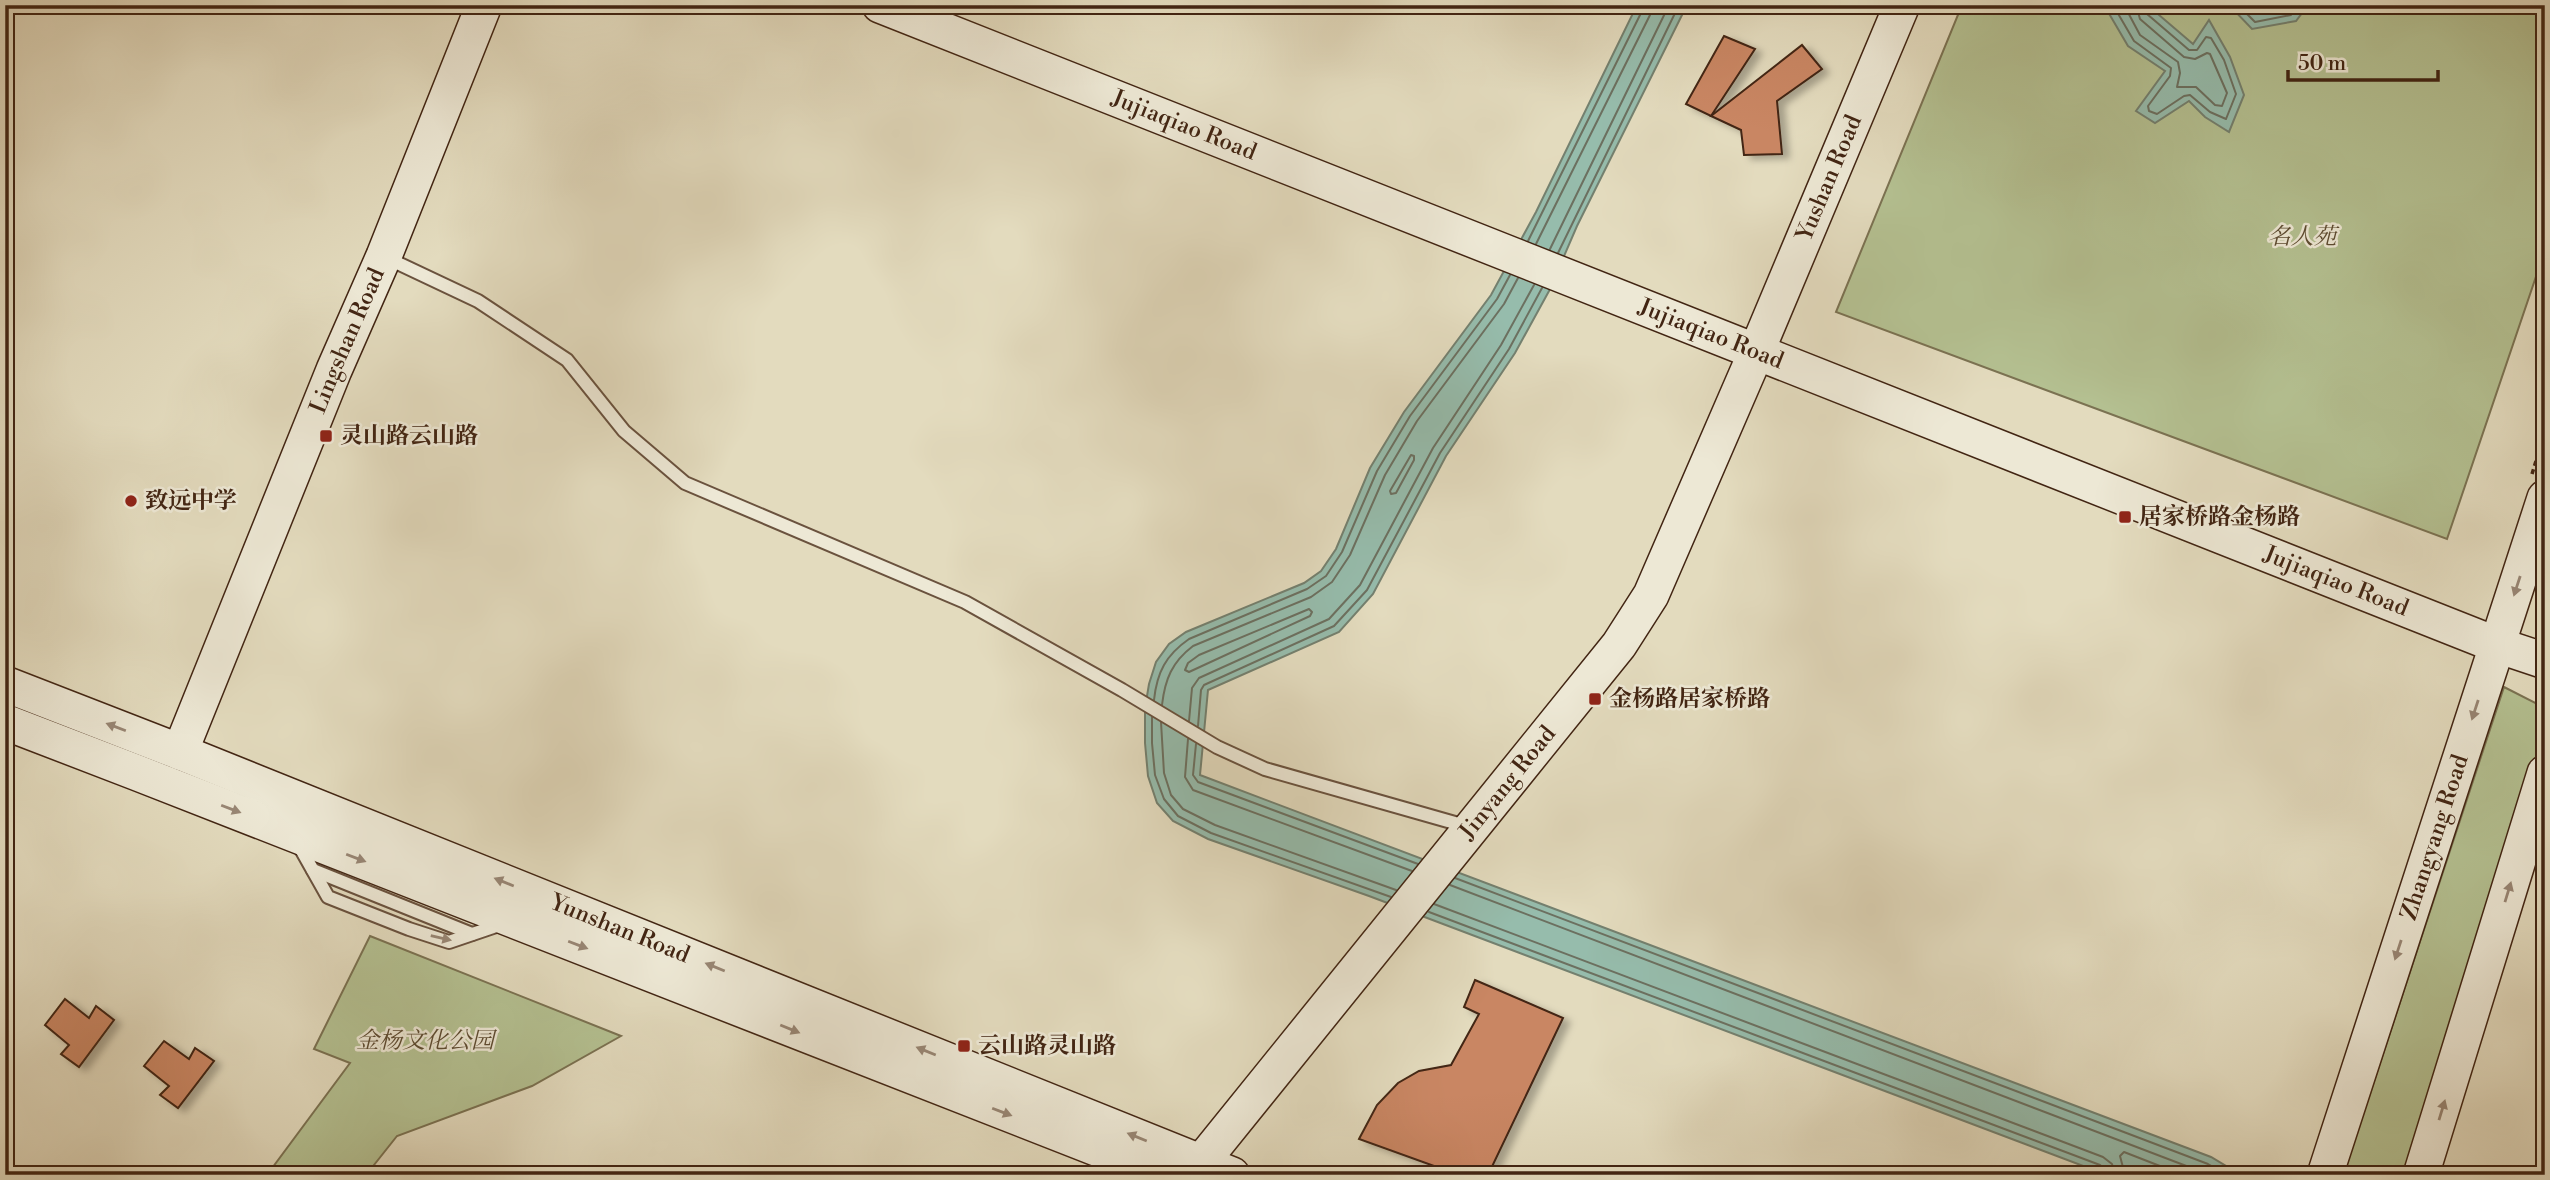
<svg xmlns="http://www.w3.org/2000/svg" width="2550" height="1180" viewBox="0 0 2550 1180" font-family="'Libre Bodoni','Noto Serif SC',serif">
<defs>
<filter id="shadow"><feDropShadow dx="7" dy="4" stdDeviation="3.5" flood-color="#0004"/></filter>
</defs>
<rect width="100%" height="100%" fill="#e3dbbe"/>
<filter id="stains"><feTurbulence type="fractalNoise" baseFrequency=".00286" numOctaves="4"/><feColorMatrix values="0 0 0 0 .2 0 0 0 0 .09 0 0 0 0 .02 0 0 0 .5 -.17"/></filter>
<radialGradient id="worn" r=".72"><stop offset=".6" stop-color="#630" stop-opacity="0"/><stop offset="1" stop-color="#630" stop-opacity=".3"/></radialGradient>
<g fill="#b4c091" stroke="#7b7252" stroke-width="2">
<polygon points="1962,5 2545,5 2545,250 2447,539 1836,312"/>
<polygon points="2504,687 2545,708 2545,745 2410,1175 2343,1175"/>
<polygon points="370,936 621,1036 532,1086 397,1136 366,1175 267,1175 350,1063 314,1049"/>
</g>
<g fill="#96bcac" stroke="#74806f" stroke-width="2">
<polygon points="1637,5 1687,5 1577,226 1549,291 1515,353 1446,456 1373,594 1339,632 1208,690 1200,775 2211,1157 2241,1175 2107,1175 1369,896 1208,839 1173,821 1157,803 1148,776 1145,743 1145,708 1149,684 1156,662 1169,644 1186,632 1304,583 1321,571 1336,549 1370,468 1404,412 1491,295 1536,212"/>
<polygon points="2104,5 2151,5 2152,9 2193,44 2209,20 2230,57 2244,95 2229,132 2205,117 2189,101 2155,123 2136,111 2165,71 2128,46"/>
<polygon points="2229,5 2308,5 2296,21 2252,29"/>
</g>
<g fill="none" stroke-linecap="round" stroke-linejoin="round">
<g stroke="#6c7060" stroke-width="2">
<polyline points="2113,5 2134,41 2171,68 2170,76 2148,106 2149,111 2157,114 2184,96 2190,95 2210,112 2226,119 2236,94 2224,60 2211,38 2206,37 2197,50 2189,50 2147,14 2145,5"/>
<polyline points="2124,5 2140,35 2178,62 2180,73 2177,87 2196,87 2215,105 2222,106 2227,93 2210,54 2207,53 2195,59 2184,57 2140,19 2136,5"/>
<polyline points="2238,5 2255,22 2291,15 2299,5"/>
<polyline points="1528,241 1642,11 1643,5"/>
<polyline points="1536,244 1650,15 1652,5"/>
<polyline points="1550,249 1669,5"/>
<polyline points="1558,253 1679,5"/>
<polygon points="1411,455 1414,456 1414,460 1396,493 1391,494 1390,491"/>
<polygon points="1309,609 1312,612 1310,616 1189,672 1185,670 1188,663 1199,655"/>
<path d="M1154,700C1157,672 1166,655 1189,639L1307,589L1326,576L1342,552L1377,471L1410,416L1497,299L1510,275"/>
<path d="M1162,705C1165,679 1172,662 1193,646L1311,597L1332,582L1350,555L1385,475L1417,421L1504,304L1518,278"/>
<polyline points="1152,717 1152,743 1155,775 1164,799 1178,816 1211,833 1391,897"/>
<polyline points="1189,721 1192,688 1199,678 1329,619 1360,585 1433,448 1501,345 1534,285"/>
<polyline points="1161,722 1164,773 1171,795 1183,809 1215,825 1396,890"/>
<polyline points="1198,726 1201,690 1204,685 1334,626 1367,590 1440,453 1509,349 1542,288"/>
<polyline points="1188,739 1185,777 1193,790 1412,871"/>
<polyline points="1196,744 1193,775 1198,782 1418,864"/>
<polyline points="1455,878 2208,1164 2227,1175"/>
<polyline points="1450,885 2210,1175"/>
<polyline points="1434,904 2103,1157 2112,1164 2115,1175"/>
<polyline points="1429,912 2100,1165 2105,1169 2106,1175"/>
<polyline points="2125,1175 2120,1156 2124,1152 2183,1175"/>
</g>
</g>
<g fill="#c98663" stroke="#422513" stroke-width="2" filter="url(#shadow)">
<polygon points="1724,36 1755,49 1711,116 1686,104"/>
<polygon points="1802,45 1822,69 1777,101 1782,154 1744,155 1741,130 1711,116"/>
<polygon points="1475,980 1563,1018 1488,1175 1459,1175 1359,1139 1377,1105 1398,1083 1419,1071 1451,1065 1479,1014 1464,1007"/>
<polygon points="65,999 89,1018 96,1006 114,1020 79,1067 61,1054 69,1045 45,1025"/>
<polygon points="164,1041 189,1059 195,1048 214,1061 178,1108 160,1095 169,1086 144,1066"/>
</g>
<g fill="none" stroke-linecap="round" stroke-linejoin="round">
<defs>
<g id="lane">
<polyline points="387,258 478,301 567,360 624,431 685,483 965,602 1122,690 1217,747 1265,769 1469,827"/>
<polyline points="297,842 328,897 409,929 449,942 502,924"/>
<polyline points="313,870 472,934"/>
</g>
<g id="secondary">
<path id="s1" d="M880,5L2497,645L2545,661"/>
<path id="s2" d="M5,684L180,752L1232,1175"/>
<path d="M5,722C393,870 778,1026 1165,1175"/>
<path id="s3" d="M180,752L334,370L384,256L484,5"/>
<path id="s4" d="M1191,1175L1619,645L1651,595L1752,362L1902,5"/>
<path id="s5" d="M2325,1175L2545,498"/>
<polyline points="2421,1175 2545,773"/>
</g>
</defs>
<use href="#lane" stroke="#6a523e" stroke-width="16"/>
<use href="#secondary" stroke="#422513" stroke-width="38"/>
<polyline stroke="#422513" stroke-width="3.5" stroke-dasharray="5 3.5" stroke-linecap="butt" points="2532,474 2545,432"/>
<use href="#lane" stroke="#ede8d5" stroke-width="12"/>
<use href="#secondary" stroke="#ede8d5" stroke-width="35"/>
</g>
<defs><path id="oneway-solid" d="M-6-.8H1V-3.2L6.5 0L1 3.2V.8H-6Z" transform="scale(1.75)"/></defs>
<g fill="#988674">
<use href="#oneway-solid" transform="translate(2517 586) rotate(108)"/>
<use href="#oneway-solid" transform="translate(2475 710) rotate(108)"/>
<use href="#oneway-solid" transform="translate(116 727) rotate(-159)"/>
<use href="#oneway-solid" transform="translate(231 809) rotate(21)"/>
<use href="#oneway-solid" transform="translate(356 858) rotate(21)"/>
<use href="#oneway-solid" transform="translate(504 882) rotate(-158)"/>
<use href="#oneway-solid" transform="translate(2508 892) rotate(-73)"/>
<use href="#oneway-solid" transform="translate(441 938) rotate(13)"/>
<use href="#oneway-solid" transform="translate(578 945) rotate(21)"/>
<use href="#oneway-solid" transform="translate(2398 950) rotate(108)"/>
<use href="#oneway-solid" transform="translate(715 967) rotate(-158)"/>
<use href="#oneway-solid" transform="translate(790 1029) rotate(22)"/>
<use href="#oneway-solid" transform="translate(926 1051) rotate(-158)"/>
<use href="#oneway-solid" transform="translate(2442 1110) rotate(-73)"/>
<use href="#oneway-solid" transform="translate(1002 1112) rotate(21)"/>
<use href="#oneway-solid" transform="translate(1137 1137) rotate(-158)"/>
</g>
<g fill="#8f2418" stroke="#ede8d5" stroke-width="2.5">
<rect x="319" y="429" width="14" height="14" rx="3.5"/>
<circle cx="131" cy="501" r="7"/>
<rect x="2118" y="510" width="14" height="14" rx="3.5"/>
<rect x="1588" y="692" width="14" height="14" rx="3.5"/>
<rect x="957" y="1039" width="14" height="14" rx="3.5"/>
</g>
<g text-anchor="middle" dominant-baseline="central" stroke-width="5" stroke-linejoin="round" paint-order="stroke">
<g font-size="23" fill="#422513" stroke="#ede8d5">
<text stroke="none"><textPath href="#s1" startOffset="327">Jujiaqiao Road</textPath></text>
<text stroke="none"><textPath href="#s4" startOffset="1194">Yushan Road</textPath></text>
<text stroke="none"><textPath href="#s1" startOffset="894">Jujiaqiao Road</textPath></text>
<text stroke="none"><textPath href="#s3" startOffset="444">Lingshan Road</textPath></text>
<text stroke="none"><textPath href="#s1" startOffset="1566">Jujiaqiao Road</textPath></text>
<text stroke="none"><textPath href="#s4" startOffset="504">Jinyang Road</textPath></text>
<text stroke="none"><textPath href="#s5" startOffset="355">Zhangyang Road</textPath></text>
<text stroke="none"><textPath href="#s2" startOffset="662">Yunshan Road</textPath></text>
</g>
<g font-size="23" font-style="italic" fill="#5e4c32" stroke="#ede8d5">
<text x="2302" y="237">名人苑</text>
<text x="425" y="1041">金杨文化公园</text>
</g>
<g font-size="23" font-weight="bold" fill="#422513" stroke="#ede8d5" text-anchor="start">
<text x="340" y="436">灵山路云山路</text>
<text x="145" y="501">致远中学</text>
<text x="2139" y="517">居家桥路金杨路</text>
<text x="1609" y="699">金杨路居家桥路</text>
<text x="978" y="1046">云山路灵山路</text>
</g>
</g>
<rect width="2550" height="1180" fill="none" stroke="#e3dbbe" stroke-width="28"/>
<rect x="7" y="7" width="2536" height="1166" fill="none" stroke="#422513" stroke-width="3.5"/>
<rect x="14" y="14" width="2522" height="1152" fill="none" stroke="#422513" stroke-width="2"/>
<path d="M2288 70v10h150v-10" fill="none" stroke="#422513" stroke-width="3.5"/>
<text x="2298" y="70" font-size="21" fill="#422513" stroke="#ede8d5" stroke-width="5" paint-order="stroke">50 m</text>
<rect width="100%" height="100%" filter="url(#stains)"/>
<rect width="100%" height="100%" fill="url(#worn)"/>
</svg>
